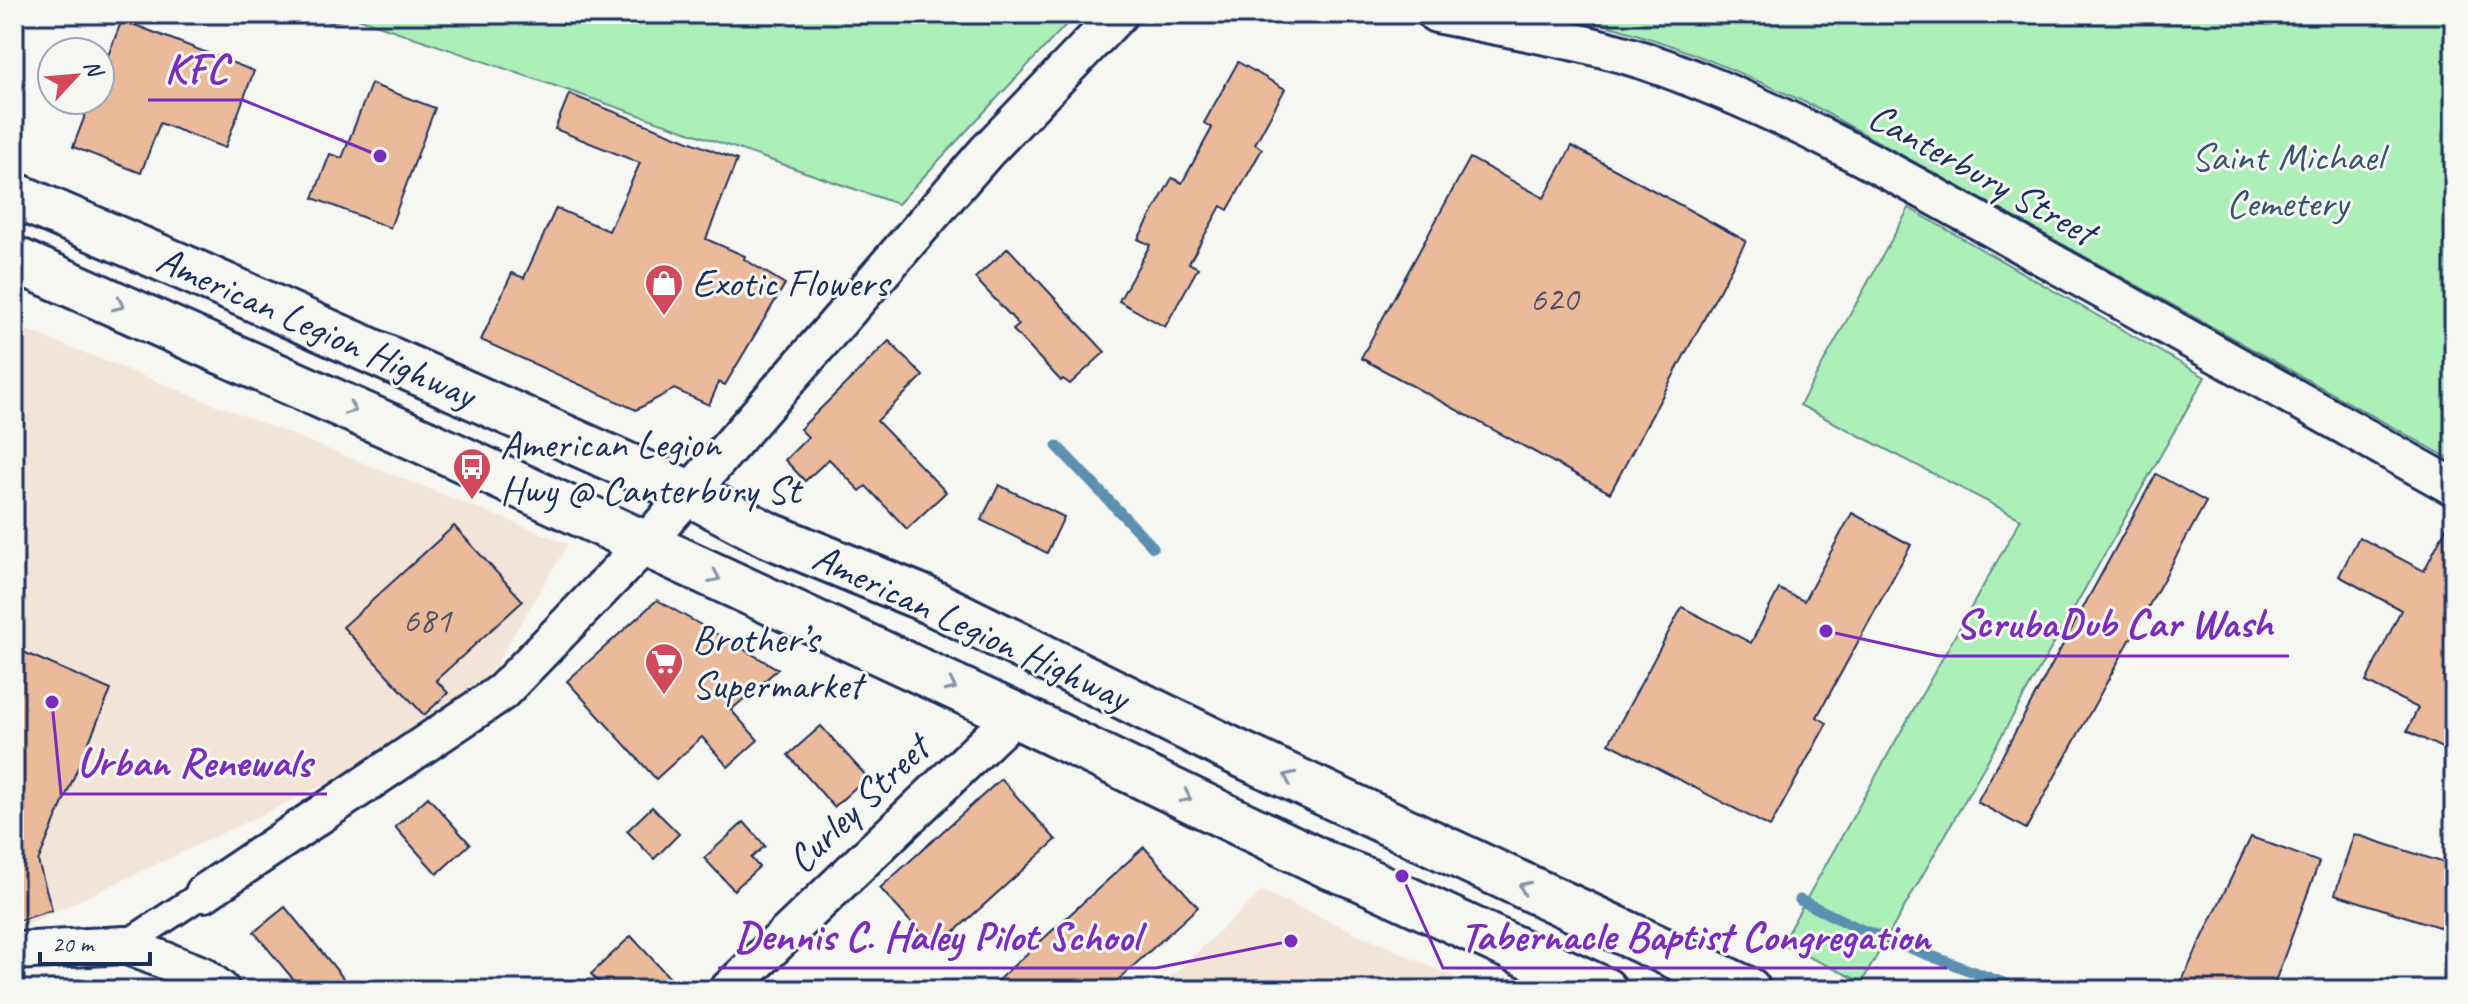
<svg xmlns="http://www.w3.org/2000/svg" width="2468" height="1004" viewBox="0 0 2468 1004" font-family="Caveat,sans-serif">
<rect width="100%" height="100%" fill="#f6f6f2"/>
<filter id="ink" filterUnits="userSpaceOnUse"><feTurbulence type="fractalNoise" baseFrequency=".0125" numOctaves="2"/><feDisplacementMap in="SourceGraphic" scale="16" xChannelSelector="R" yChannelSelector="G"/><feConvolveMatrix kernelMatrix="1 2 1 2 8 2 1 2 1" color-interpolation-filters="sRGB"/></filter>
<g filter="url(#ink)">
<g fill="#f3e4d8">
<polygon points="14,325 568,544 479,693 337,779 14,931"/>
<polygon points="1262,891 1483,990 1157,990"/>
</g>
<g fill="#acefb9" stroke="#648f8c" stroke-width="2">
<polygon points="304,14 1076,14 898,204 352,16 332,23"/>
<path d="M1556,14H2454V461L1817,108C1734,69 1646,30 1556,14Z"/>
<polygon points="1909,208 2205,377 1862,982 1781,944 2021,519 1800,405"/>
</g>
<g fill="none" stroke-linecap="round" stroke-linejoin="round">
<g stroke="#5c90b1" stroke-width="11">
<polyline points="1057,446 1153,547"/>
<polyline points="1800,900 1862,930 2022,990"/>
</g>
</g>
<g fill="#ebba9b" stroke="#1b2f5e" stroke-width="2">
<polygon points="122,20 254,71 225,148 160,123 141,173 73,147 91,100 100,100 100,76"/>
<polygon points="1238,62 1285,89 1255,144 1262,149 1228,210 1221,206 1189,263 1198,268 1165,327 1119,301 1150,245 1138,239 1172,178 1182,183 1212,128 1204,123"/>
<polygon points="371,84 435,108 390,228 313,198 330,154 342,158"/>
<polygon points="569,94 737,160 706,239 745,256 744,259 785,284 725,385 719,382 709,405 674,389 636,410 481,340 512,273 524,278 556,208 609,231 640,163 555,129"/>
<polygon points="1572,146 1746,241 1610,493 1361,358 1470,158 1544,198"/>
<polygon points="1008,248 1105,352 1070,384 1063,379 1061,381 1013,330 1019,325 975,278"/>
<polygon points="889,341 923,376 877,421 946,492 907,529 866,486 860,491 829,459 805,481 785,460 808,437 800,429"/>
<polygon points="2156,474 2206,502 2026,829 1977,802"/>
<polygon points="999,485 1064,517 1047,553 981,520"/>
<polygon points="2454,512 2454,754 2407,731 2418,708 2366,682 2401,610 2339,576 2359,537 2424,571"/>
<polygon points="1852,513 1911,545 1817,717 1827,723 1770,827 1609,743 1682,607 1751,643 1779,589 1804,601"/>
<polygon points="454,526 523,601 436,680 448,693 424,715 343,627"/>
<polygon points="657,600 778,669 731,710 758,740 728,767 702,737 656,779 567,681"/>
<polygon points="14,648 111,690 38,861 52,910 14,922"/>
<polygon points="821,726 867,777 834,807 788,755"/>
<polygon points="1001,779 1056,840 935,949 880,888"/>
<polygon points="428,797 470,844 437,874 395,827"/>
<polygon points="652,807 679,834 654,859 627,831"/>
<polygon points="744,822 765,846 751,858 759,867 734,890 704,858"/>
<polygon points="2354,834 2454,866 2454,890 2442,928 2335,894"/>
<polygon points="2251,837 2319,862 2272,990 2200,990 2181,982"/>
<polygon points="1144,847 1198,907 1107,990 987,990"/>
<polygon points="285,907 353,990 302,990 254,932"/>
<polygon points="631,936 681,990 606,990 591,974"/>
</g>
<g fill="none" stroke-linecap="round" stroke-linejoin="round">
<defs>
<polyline id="pedestrian" points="125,945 204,893"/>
<g id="minor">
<path d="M1436,14C1512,30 1592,41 1665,68C1797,116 1920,188 2043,257C2180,334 2317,410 2454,487"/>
<polyline points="204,893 502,692 644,545 987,151 1119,14"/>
<polyline points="14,951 125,945 202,975 221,990"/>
<polyline points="728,990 1015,715"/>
</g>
<g id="secondary">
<polyline points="14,195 194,272 689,493 766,534 923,598 1234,751 1748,990"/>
<polyline points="14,259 425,442 1015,715 1329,866 1363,879 1604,990"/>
</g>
</defs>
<use href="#pedestrian" stroke="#1b2f5e" stroke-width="32"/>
<use href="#minor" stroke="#1b2f5e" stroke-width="42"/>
<use href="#secondary" stroke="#1b2f5e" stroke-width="50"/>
<use href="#pedestrian" stroke="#f6f6f2" stroke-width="26"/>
<use href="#minor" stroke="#f6f6f2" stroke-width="36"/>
<use href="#secondary" stroke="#f6f6f2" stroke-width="44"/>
</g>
<defs><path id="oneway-chevron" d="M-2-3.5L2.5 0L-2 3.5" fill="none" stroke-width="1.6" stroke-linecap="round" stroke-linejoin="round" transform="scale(2)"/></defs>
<g stroke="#8892a8">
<use href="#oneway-chevron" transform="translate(119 305) rotate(24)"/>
<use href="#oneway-chevron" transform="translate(351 409) rotate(24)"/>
<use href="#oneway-chevron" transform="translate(715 577) rotate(24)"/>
<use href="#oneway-chevron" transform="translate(951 686) rotate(25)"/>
<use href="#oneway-chevron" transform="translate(1289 777) rotate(-155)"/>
<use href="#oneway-chevron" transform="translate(1186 797) rotate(26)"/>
<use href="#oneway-chevron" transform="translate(1524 887) rotate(-155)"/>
</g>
</g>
<defs>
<symbol id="shop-pin" viewBox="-11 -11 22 30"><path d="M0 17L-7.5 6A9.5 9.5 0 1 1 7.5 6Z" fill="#d1495b" stroke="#f6f6f2"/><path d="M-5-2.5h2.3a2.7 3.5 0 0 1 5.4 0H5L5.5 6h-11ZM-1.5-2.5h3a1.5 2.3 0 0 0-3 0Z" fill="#fff"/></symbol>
<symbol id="bus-pin" viewBox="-11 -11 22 30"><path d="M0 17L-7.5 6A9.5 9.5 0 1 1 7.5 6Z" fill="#d1495b" stroke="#f6f6f2"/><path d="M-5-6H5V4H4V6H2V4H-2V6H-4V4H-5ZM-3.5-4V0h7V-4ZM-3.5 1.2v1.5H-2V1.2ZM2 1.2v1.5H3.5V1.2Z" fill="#fff"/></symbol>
<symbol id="supermarket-pin" viewBox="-11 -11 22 30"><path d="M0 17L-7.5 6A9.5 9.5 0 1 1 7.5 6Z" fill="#d1495b" stroke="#f6f6f2"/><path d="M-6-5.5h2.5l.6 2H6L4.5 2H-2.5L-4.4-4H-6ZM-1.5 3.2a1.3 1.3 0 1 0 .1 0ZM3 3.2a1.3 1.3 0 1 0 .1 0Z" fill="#fff"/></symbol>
</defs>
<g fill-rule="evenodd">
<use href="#shop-pin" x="642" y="261" width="44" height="60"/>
<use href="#bus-pin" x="450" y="445" width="44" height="60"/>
<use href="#supermarket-pin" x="642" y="640" width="44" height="60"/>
</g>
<g text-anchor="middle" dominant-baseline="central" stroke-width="6" stroke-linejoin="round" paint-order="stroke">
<g font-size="36" fill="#4f526d">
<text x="1554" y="299">620</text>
<text x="427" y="620">681</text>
</g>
<g font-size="40" fill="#385570" stroke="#f6f6f2">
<text x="2287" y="157">Saint Michael<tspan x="2287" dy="46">Cemetery</tspan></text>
</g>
<g font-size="40" fill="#1b2f5e" stroke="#f6f6f2">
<text transform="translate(1982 174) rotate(29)">Canterbury Street</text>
<text transform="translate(316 327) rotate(24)">American Legion Highway</text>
<text transform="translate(971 627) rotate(25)">American Legion Highway</text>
<text transform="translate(858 804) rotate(-44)">Curley Street</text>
</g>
<g font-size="40" fill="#1b2f5e" stroke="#f6f6f2" text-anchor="start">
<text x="692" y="283">Exotic Flowers</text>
<text x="500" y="444">American Legion<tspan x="500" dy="46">Hwy @ Canterbury St</tspan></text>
<text x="692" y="639">Brother’s<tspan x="692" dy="46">Supermarket</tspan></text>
</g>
</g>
<path fill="none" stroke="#7b2cbf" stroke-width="3" d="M380 156L243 100H148M1826 631L1939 656H2289M52 702L61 794H327M1402 876L1443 968H1947M1291 941L1156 968H718"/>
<g fill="#7b2cbf" stroke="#f6f6f2" stroke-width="3">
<circle cx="380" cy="156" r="8"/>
<circle cx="1826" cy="631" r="8"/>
<circle cx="52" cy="702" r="8"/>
<circle cx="1402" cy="876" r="8"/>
<circle cx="1291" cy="941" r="8"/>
</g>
<g font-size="42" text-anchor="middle" font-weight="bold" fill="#7b2cbf" stroke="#f6f6f2" stroke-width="6" stroke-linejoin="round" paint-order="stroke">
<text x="196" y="82">KFC</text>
<text x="2114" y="637">ScrubaDub Car Wash</text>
<text x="194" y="776">Urban Renewals</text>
<text x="1695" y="950">Tabernacle Baptist Congregation</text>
<text x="937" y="950">Dennis C. Haley Pilot School</text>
</g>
<rect width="2468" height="1004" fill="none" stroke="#f6f6f2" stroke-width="48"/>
<rect x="24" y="24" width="2420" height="956" fill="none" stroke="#1b2f5e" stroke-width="3" filter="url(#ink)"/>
<g transform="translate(76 76) rotate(64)"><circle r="38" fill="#f6f6f2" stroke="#9ea6b7" stroke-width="2"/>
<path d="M0-6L14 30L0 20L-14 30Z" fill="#d1495b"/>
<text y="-12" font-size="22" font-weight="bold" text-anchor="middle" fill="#1b2f5e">N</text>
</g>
<path d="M40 952v12h110v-12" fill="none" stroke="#1b2f5e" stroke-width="4"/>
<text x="52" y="952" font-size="24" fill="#1b2f5e" stroke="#f6f6f2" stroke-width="6" paint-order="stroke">20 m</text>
</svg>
